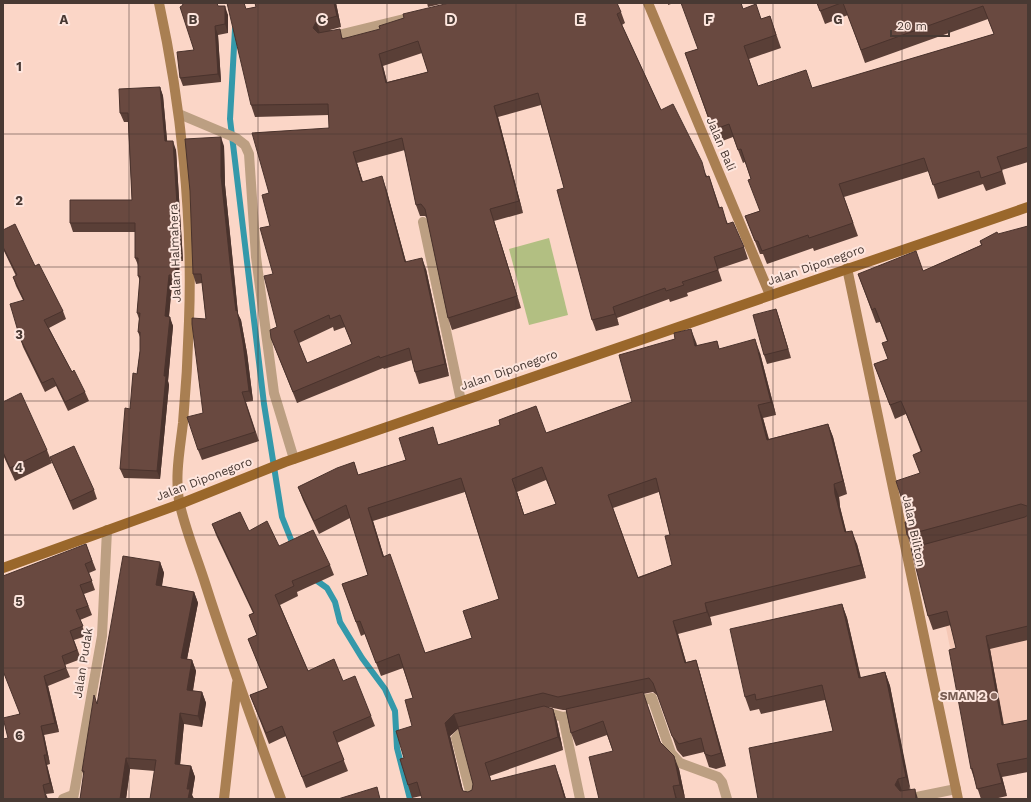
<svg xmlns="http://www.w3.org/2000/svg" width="1031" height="802" viewBox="0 0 1031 802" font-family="'Work Sans',sans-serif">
<rect width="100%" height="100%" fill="#fbd6c7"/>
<polygon fill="#f5c8b6" points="1028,607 1028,768 977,778 945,623"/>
<polygon fill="#b2bf82" points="549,238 568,315 529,325 509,249"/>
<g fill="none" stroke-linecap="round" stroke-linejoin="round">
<g stroke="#3499aa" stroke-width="6">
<polyline points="235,29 230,119 264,404 282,517 294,547"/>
<polyline points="313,578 327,588 335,602 340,622 362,658 385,689 395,711 397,748 410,799"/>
</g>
<g stroke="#bc9f82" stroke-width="10">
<polyline points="330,37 404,19"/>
<polyline points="179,114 236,138 245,145 249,154 256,257 274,393 294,459"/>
<polyline points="423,222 461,401"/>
<polyline points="633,702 652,698 671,753 680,763 718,777 722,782 727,799"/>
<polyline points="542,715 549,713 563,717 580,714"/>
<polyline points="563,717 580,799"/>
<polyline points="63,799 73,795"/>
<polyline points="73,799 102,636 107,530"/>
<polyline points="472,799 456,738 460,734 474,730"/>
<polyline points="907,799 956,789"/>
</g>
<g stroke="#a97f52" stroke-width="10">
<path d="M159,3C181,104 193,217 189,321C188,355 186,389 183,423C180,449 174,479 180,505C186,532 198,560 206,586C229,658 255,729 281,799"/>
<polyline points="648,3 770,295"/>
<polyline points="847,268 958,799"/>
<polyline points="224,799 237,683"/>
</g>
<polyline stroke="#9a672b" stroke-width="10" points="3,568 180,504 285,462 1028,207"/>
</g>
<g fill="#5a3f37" fill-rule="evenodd">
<path d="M255,3H336L341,27L330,30L343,38L621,12L625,23L622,25L661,110L707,176H709L720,208L728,224L744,247L748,259L718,269L722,281L687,293L688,296L670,302L669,299L617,318L619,325L596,331L592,320L564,188L541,105L498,117L523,213L494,221L521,308L452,330L448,318L427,218L425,216H420L416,205L405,150L357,163L363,182L386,188L406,262L426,269L449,376L419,384L415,372L412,360L384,369L383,368L297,403L271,338L277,327L270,226L269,193L329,128V115L255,117L251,105L246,9L256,7ZM422,53L428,72L387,82L383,66ZM333,327L334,331L345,327L352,345L307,363L299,343Z"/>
<polygon points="427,3 445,3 428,7"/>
<polygon points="668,3 674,3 668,5"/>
<polygon points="817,3 1028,3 1028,162 1002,170 1006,184 986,191 983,184 938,199 929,171 844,197 858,236 814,251 813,248 767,264 763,254 760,254 745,216 760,211 751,179 745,162 743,163 733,137 717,143 685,53 698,49 744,9 762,19 770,16 781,48 749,59 758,86 813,88 994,34 988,19 865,63 848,15 825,24"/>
<polygon points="183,5 218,6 228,15 228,33 218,35 221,82 183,86 180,78 194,50"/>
<polygon points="160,87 163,96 167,141 176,150 183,261 180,261 178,284 172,284 169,317 173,326 168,381 169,385 160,479 124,478 120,469 130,409 137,374 140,351 140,337 138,332 139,319 137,313 140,281 138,276 138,265 135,258 135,232 73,232 70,223 132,200 128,122 124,122 120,113"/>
<polygon points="224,146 225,185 235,282 238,314 241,320 247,353 253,401 246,402 259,441 202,460 198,450 203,413 206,319 202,283 196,284 193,274"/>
<polygon points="1028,226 1028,640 990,649 1004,725 1028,720 1028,772 1002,777 1007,796 994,799 981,799 971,769 956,648 951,625 933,630 928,616 912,548 907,535 909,521 920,473 921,452 906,414 895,419 874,364 888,359 887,341 880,322 876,323 858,274 923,271 981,245 980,241"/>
<polygon points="3,230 35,266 63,311 66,319 49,328 72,372 85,392 89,401 68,411 56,386 45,392 23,347 20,338 23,300 16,286 13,277 16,276 3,249"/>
<polygon points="776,309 779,318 791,358 767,364 764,355"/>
<path d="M717,341L719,349L760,353L776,415L763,418L769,439L828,424L833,437L847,494L839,497L840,507L846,532L857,544L866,578L710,617L712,625L678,634L686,662L696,660L700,673L726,766L716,769L709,767L704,752L683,757L677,750L658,696L653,692L643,694L661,743L679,769L685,798L680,799H599L613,751L607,735L576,746L571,733L566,710H563L548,707H546L553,709L557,722L563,750L490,776L491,781L560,779L566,799L421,796L412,798L408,785L404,758L412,726L413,698L403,668L381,676L365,634L361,636L342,584L368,575L350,518L319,534L303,500L298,487L354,462L358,475L406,460L439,444L546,433L632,402L696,342L697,346ZM546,480L556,504L524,515L517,492ZM465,492L499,599L472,638L425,653L384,557L373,521ZM659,492L670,535L672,565L638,577L613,508ZM459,728L473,784L472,790L468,792L463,791L450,736Z"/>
<polygon points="3,402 47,450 52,463 15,481 3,455"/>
<polygon points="50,457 94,490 97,499 73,510 54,466"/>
<polygon points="212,524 249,531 279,546 330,565 334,575 297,592 298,596 280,605 308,671 343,681 371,716 375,726 337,743 348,771 306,788 286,736 269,744 250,695 268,688 248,639 257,635 249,615 253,613 216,535"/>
<polygon points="86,544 96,570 89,573 95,590 84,594 92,615 80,620 86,636 74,640 81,659 65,665 70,677 48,686 59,732 44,735 50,764 47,765 54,793 46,794 8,738 19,714"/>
<polygon points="160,562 164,573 162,586 194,592 198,603 187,659 192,660 196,671 193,691 202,692 206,703 202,727 184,724 180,765 191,766 195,777 192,795 194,799 150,799 155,771 130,769 126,799 80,799 84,775 82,771 97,704"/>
<polygon points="842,604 847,618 861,678 885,672 890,686 910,790 918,799 758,799 833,731 825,700 761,714 759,709 750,711 745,697"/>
</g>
<g fill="#4a332d">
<polygon points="334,3 336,3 341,27 337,16"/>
<polygon points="225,6 228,15 228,33 225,24"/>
<polygon points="316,22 320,33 318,39 313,28"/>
<polygon points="215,26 218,35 221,82 218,74"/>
<polygon points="379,54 383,66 390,94 386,83"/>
<polygon points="160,87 163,96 168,150 165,141"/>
<polygon points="494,106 498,117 523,213 519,201"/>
<polygon points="221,137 224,146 225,185 238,314 241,320 247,353 253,401 249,391 236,311 231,272 221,176"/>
<polygon points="173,141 176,150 183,261 180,252"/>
<polygon points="353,152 357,163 366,193 362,182"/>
<polygon points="382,176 386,188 409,273 405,262"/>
<polygon points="490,209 494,221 521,308 517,296"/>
<polygon points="177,252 180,261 178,284 175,275"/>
<polygon points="422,258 426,269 449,376 445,364"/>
<polygon points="169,275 172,284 168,325 165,316"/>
<polygon points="613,307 617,318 619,325 615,314"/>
<polygon points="776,309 779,318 791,358 788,349"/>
<polygon points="170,317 173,326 168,381 169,385 160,479 157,471 164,376"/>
<polygon points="691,329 696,342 700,360 695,346"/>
<polygon points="755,339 760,353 776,415 771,402"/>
<polygon points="758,405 763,418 772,453 767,440"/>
<polygon points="828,424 833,437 847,494 843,481"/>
<polygon points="512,479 517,492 528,528 524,515"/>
<polygon points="834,484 839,497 840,507 850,546 845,532 835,494"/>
<polygon points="368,508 373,521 388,570 383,557"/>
<polygon points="852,531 857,544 866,578 861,565"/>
<polygon points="160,562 164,573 160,596 156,585"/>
<polygon points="194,592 198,603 185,669 181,658"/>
<polygon points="705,603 710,617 712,625 707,612"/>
<polygon points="842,604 847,618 864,693 859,678"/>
<polygon points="673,621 678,634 690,676 685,663"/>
<polygon points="986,636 990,649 1006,739 1002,725"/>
<polygon points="192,660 196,671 191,701 187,690"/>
<polygon points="696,660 700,673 726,766 721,753"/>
<polygon points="885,672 890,686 911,792 906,777"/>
<polygon points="44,676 48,686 59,732 55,723"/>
<polygon points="202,692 206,703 202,727 198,716"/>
<polygon points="553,709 557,722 563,750 558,737"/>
<polygon points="180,713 184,724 179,775 175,764"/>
<polygon points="454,714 459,728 450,736 465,799 461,787 445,723"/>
<polygon points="41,726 44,735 50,764 47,755"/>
<polygon points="44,755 47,765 54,793 50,783"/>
<polygon points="674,756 679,769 685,798 680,785"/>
<polygon points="126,758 130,769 126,799 120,799"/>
<polygon points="997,764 1002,777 1007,796 1002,783"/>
<polygon points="555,765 560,779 566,799 565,799"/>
<polygon points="191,766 195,777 192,795 194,799 188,799 187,789"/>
<polygon points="898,779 903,794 895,785"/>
<polygon points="43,785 46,794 48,799 46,799"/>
<polygon points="673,786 677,799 676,799"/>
<polygon points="915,789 918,799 916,799"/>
</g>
<g fill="#694940" stroke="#4a332d" fill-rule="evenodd">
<polygon points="182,3 217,3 218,6 225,6 225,24 215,26 218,74 180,78 177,52 194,50 180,7 183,5"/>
<path d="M227,3H244L246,9L256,7L255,3H334L337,16L316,22L313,28L318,33L340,29L342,39L380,29L379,26L404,18L403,14L449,3H617L621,12L617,14L620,21L661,110L673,104L702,162L706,177L709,176L719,208L722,207L727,224L733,222L744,247L714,257L718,270L682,282L684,285L666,291L665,288L613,307L615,314L592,320L557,190L564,188L538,93L494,106L519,201L490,209L517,296L448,318L425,209L421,204L416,205L402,138L353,152L362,182L382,176L405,262L422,258L445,364L415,372L409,348L380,358L379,356L293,392L271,338L270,330L277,327L264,276L273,274L260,228L270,226L262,195L269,193L252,133L329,128L328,104L251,105ZM418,41L428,72L386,83L379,54ZM329,315L330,319L340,315L352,344L307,363L294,331Z"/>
<polygon points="681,3 741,3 743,9 756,4 761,19 770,16 776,35 744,46 758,86 806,70 812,88 994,34 983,6 861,50 843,3 1028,3 1028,147 997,157 1002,171 981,178 979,171 933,185 924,158 839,184 853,223 809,238 808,235 762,251 758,241 755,241 745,216 760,211 748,180 751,179 741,149 738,150 729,124 713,130 685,53 698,49"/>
<polygon points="817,3 841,3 820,11"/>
<polygon points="160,87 165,141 173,141 180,252 177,252 175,275 169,275 165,316 170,317 164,376 166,376 157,471 120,469 125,408 130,409 133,373 137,374 140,351 140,332 138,332 140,313 137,313 140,276 138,276 138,258 135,258 135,223 70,223 70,200 132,200 128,113 120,113 119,89"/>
<polygon points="221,137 221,176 231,272 236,311 237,310 243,343 249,391 242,392 255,432 198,450 187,417 203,413 192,324 192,318 206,319 201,274 193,274 190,191 185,139"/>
<polygon points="15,224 35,266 39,264 63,311 44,320 72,372 74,370 85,392 65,402 53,378 42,383 20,338 10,304 24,300 13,277 17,275 3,247 3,230"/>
<polygon points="1028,226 1028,507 1027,506 1021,504 907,535 905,522 909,521 896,481 920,473 913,455 922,451 901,401 890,405 874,364 888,359 882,343 888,341 875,308 872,310 858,274 916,251 923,271 982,245 980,241 997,232 998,234"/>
<polygon points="776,309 788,349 764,355 753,315"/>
<path d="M691,329L695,346L717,341L719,349L755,339L771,402L758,405L767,440L828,424L843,481L834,484L835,494L845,532L852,531L861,565L705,603L707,612L673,621L685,663L696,660L721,753L711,756L705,754L701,738L679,744L672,736L653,683L649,678L558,697L543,693L454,714L445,723L461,787L463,791L468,792L472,790L473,784L458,727L544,706L553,709L558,737L485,763L491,781L555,765L565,799H422L417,782L408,785L400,759L404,758L396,731L412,726L405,700L413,698L399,654L376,663L360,621L356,622L342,584L368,575L346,505L314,521L298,487L337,468L354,462L358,475L406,460L399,438L433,427L438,445L500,425L499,420L536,406L546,433L632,402L619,355L675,339L674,333ZM542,467L556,504L524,515L512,479ZM461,478L499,599L463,611L472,638L425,653L390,554L383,557L368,508ZM656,478L670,535L665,536L672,565L638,578L608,495Z"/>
<polygon points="21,393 47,450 10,468 3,452 3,402"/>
<polygon points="74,446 94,490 70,501 50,457"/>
<polygon points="240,512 249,531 267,521 279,546 313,530 330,565 292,581 294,586 275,595 308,671 334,659 343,681 355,676 371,716 333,732 344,760 302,777 282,726 266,733 250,695 268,688 248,639 257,635 249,615 254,613 212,524"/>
<polygon points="1028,515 1028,626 986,636 1002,725 1028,720 1028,758 997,764 1002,783 977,789 972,768 971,769 949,650 956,648 947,611 928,616 911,548 1025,517"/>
<polygon points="86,544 92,561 85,564 92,581 80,585 88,606 76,610 83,626 70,631 77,650 62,656 66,668 44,676 55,723 41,726 47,755 44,755 50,783 43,785 46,799 3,799 3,739 8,738 3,718 20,714 3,671 3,576"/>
<polygon points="123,556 160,562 156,585 194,592 181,658 192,660 187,690 202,692 198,716 180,713 175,764 191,766 187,789 190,789 188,799 150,799 156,760 126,758 120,799 80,799 84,771 82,771 94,695 97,704"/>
<polygon points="842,604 859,678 885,672 906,777 898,779 895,785 900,791 915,789 916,799 758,799 749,748 833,731 822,685 756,700 755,694 745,697 730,629"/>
<polygon points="643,692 660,742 674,756 680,785 673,786 676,799 599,799 589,757 613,751 603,721 571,733 566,709"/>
<polygon points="377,787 380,799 338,799"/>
</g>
<path fill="none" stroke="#483933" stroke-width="1" stroke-opacity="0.55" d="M129,3V799M258,3V799M387,3V799M516,3V799M644,3V799M773,3V799M902,3V799M3,134H1028M3,267H1028M3,401H1028M3,535H1028M3,668H1028"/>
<circle fill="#8d6e63" stroke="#fee6de" stroke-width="1.5" cx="994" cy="696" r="4"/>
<g text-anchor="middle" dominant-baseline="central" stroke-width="4" stroke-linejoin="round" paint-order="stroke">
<g font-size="12" fill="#483933" stroke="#fee6de">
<text transform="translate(721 144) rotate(67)">Jalan Bali</text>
<text transform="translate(175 253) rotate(-92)">Jalan Halmahera</text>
<text transform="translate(816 265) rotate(-19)">Jalan Diponegoro</text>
<text transform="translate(509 370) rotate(-19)">Jalan Diponegoro</text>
<text transform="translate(204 479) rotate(-21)">Jalan Diponegoro</text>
<text transform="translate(914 531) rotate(78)">Jalan Biliton</text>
<text transform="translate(83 663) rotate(-81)">Jalan Pudak</text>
</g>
<g font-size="12" font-weight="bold" fill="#785e54" stroke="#fee6de" text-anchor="end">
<text x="986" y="696">SMAN 2</text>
</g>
</g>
<g font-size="13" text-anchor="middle" font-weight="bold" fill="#483933" stroke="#fee6de" stroke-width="4" stroke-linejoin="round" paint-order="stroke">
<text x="64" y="24">A</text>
<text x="193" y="24">B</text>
<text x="322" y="24">C</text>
<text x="451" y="24">D</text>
<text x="580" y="24">E</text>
<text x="709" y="24">F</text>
<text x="838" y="24">G</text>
<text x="19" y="71">1</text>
<text x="19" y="205">2</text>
<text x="19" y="339">3</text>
<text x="19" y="472">4</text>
<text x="19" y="606">5</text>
<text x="19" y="740">6</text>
</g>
<rect width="1031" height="802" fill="none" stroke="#483933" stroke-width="8"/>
<path d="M891 30v6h58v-6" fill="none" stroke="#483933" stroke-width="2"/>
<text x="897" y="30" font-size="12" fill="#483933" stroke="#fee6de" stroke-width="3" paint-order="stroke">20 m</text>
</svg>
